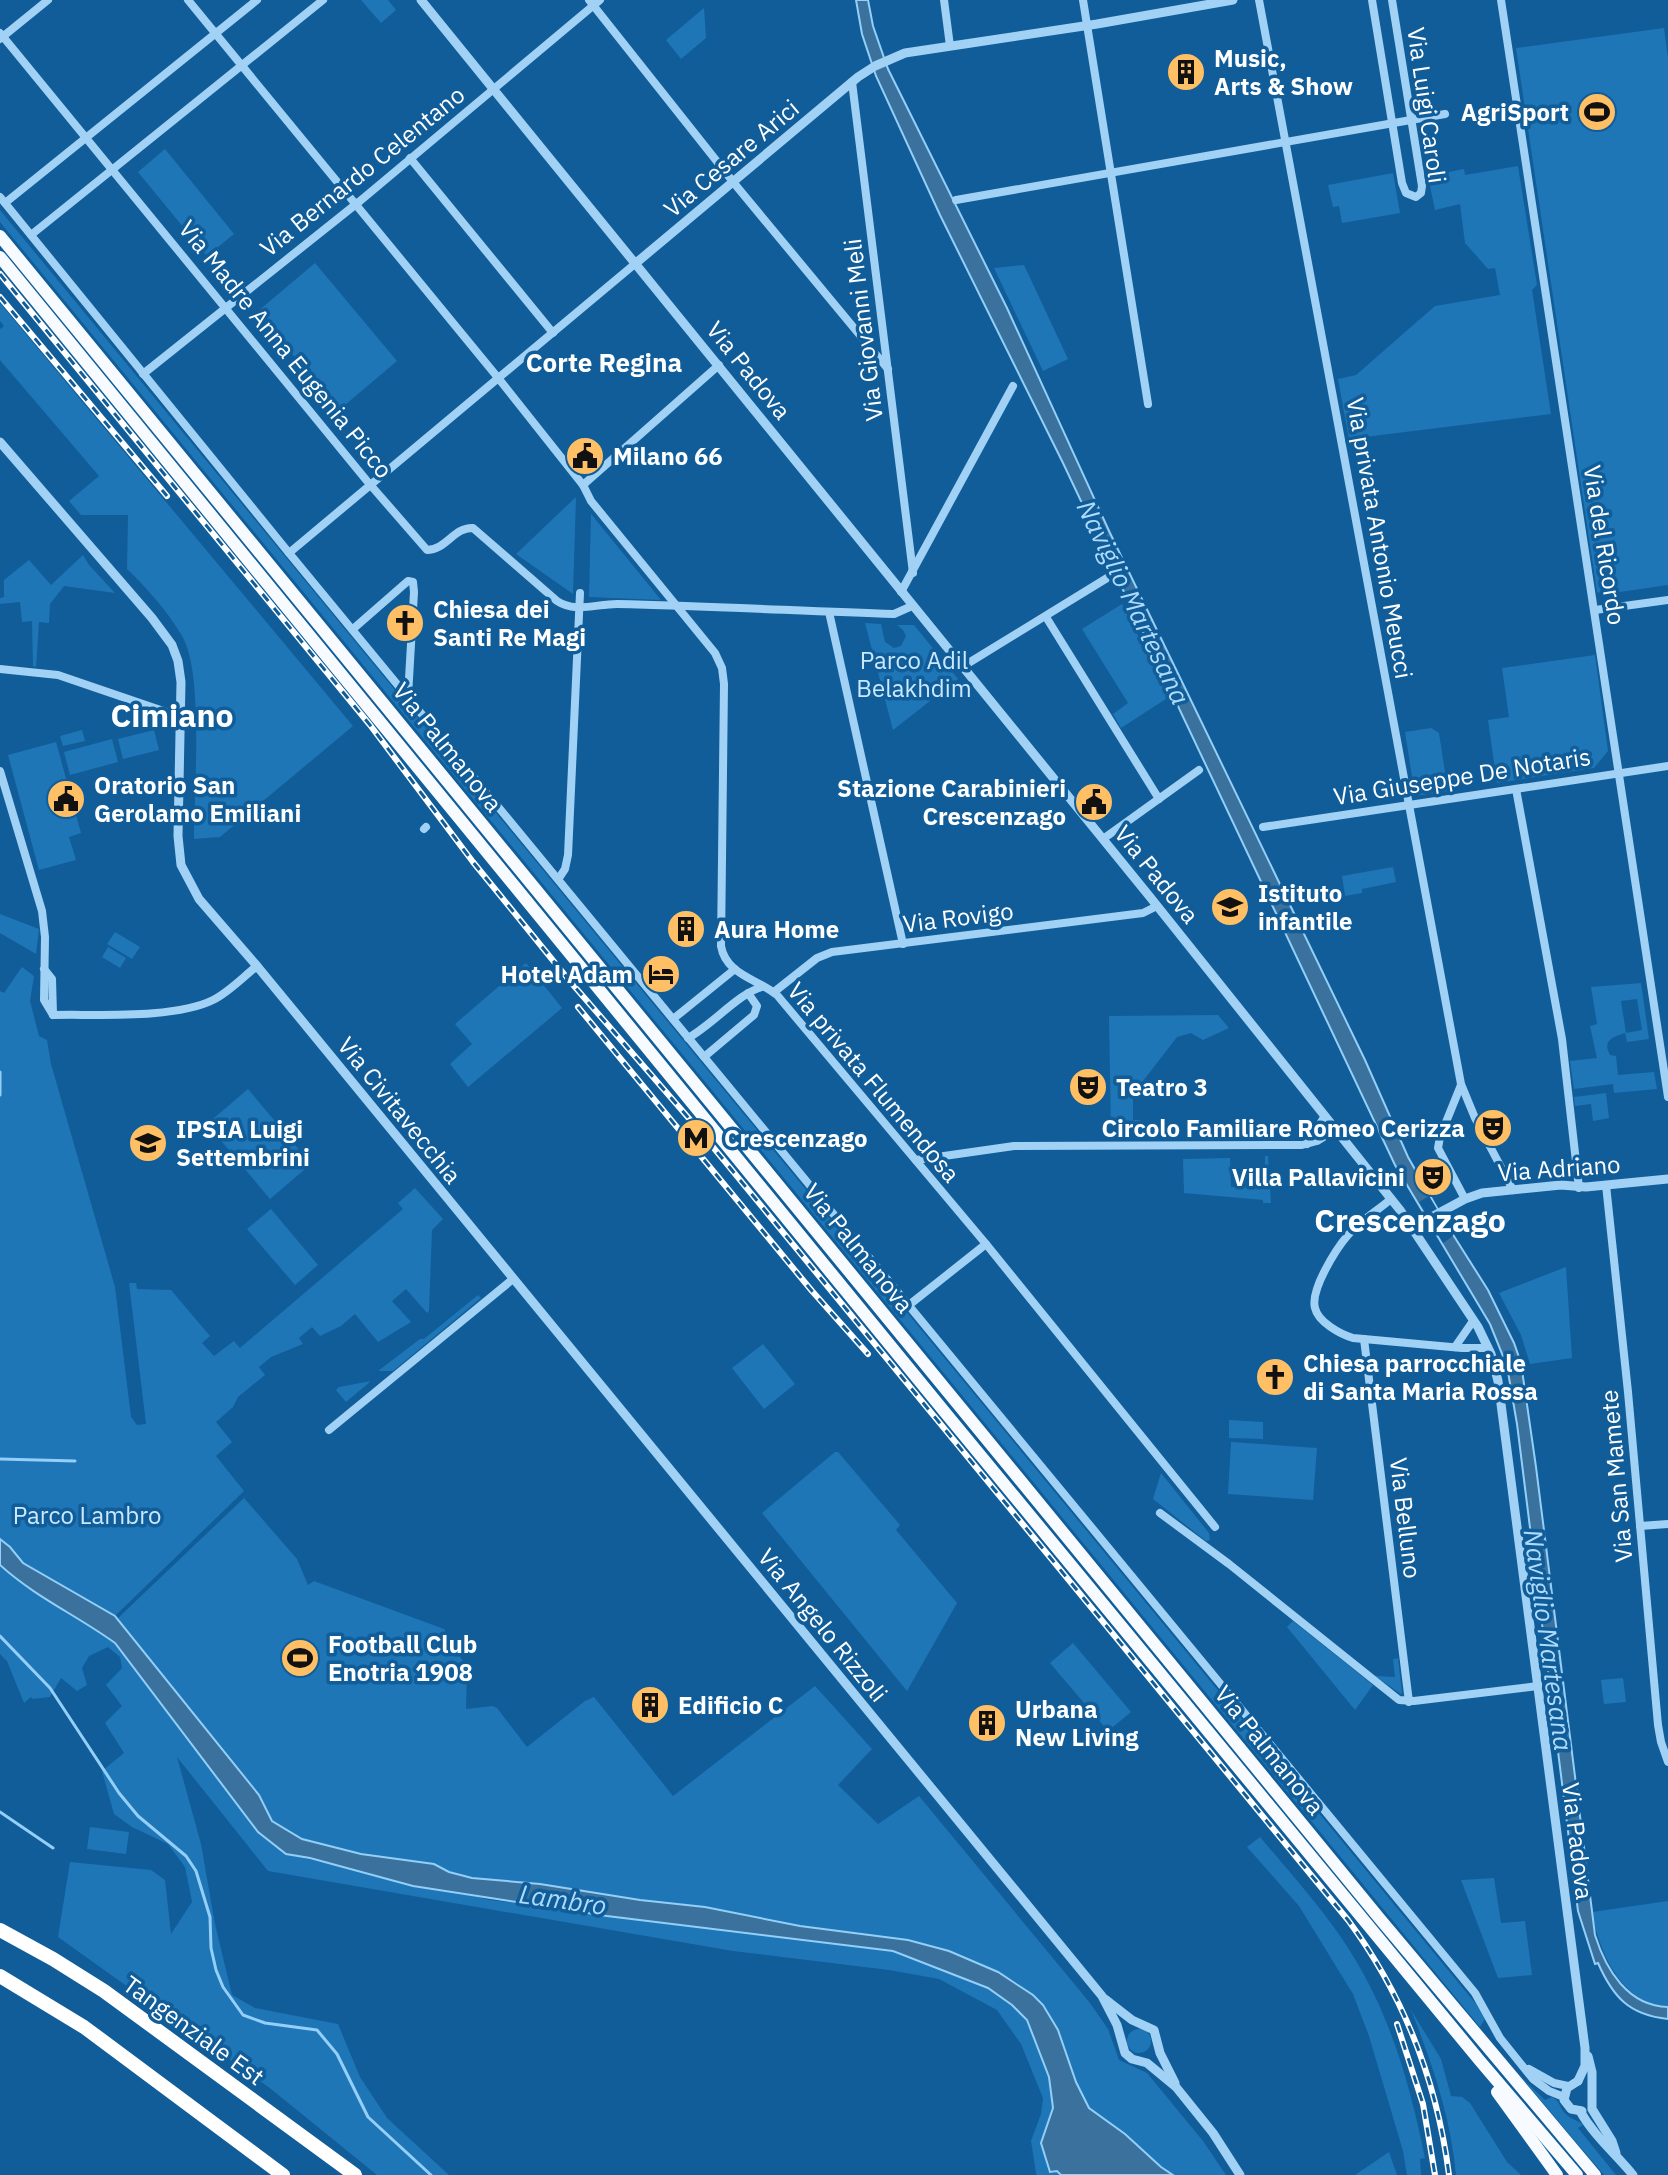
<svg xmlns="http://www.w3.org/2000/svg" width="1668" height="2175" viewBox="0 0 1668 2175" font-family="'IBM Plex Sans',sans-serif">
<rect width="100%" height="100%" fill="#105d99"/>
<g fill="#1e76b7" fill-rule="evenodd">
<polygon points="361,0 388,0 396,10 381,23"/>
<polygon points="704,8 706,38 681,59 666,40"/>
<polygon points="1664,28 1668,58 1668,585 1606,594 1597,592 1516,48"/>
<polygon points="165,149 234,234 207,256 138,172"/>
<polygon points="1518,166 1537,285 1532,290 1551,414 1349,439 1338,379 1356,375 1435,306 1500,295 1495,268 1488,269 1465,243 1460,204 1435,210 1428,176 1464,169 1465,175"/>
<polygon points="1393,173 1400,213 1342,223 1339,206 1333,207 1328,185"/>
<polygon points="0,210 1476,2004 1485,2019 1480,2027 0,222"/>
<polygon points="315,263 397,361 339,410 257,312"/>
<polygon points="1024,265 1068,359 1043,371 994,268"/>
<path d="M0,303L353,726L220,837L194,839C194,792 204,672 182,636C168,612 147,588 127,569L128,515H81L69,501L99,476L0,360V329L4,326L0,321Z"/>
<polygon points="576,497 573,594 516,554"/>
<polygon points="591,514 661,600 589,597"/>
<polygon points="83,555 89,565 115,593 64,586 50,604 49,623 39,622 36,667 33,666 32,621 22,622 20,602 0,604 0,598 4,597 4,580 29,560 51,585"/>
<polygon points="1122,604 1169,697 1121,728 1113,714 1128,703 1082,629"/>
<polygon points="865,623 881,624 885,642 894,648 901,646 906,636 903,630 897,625 914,625 958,679 893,730"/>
<polygon points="1595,655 1608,751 1594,768 1497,783 1488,720 1509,717 1502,668"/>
<polygon points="1431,728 1439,733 1448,791 1415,796 1405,732"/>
<polygon points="82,730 85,741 63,746 60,736"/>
<polygon points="154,730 159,750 123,759 118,739"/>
<polygon points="112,739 118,762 70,775 64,752"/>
<polygon points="56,742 81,833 69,837 76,860 39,870 8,755"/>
<polygon points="1393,867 1396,882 1362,889 1362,893 1345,896 1342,876"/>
<polygon points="0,914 39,929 36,954 0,933"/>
<polygon points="115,932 140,947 132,959 107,944"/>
<polygon points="108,947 126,958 120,968 102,957"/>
<polygon points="526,963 562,1008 468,1087 450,1064 472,1044 455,1024"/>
<polygon points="22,967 34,976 30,1001 39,1036 47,1040 51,1064 115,1287 131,1417 137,1425 146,1424 129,1283 136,1283 137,1289 171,1290 210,1336 202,1343 214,1356 234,1341 240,1348 403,1209 398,1203 415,1188 443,1219 432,1230 429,1311 427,1313 406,1289 392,1301 411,1322 378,1342 355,1314 341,1326 320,1336 312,1327 299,1338 303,1344 271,1357 259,1367 265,1375 238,1397 233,1407 216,1422 232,1442 216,1456 244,1491 115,1616 113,1614 115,1643 258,1832 286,1854 490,1900 893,1951 988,1988 1012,2006 1027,2020 1049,2077 1053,2108 1041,2143 1061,2175 1037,2175 1036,2173 1031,2141 1041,2114 1043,2098 1021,2044 997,2010 939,1979 889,1970 733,1951 268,1871 177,1757 201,1844 215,1924 232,1995 255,2008 338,2024 360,2077 387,2118 449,2175 377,2175 271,2089 58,1937 70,1862 151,1870 165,1880 171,1934 192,1902 185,1867 168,1844 132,1827 114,1814 102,1771 124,1753 105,1723 122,1706 106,1685 122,1668 120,1657 108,1647 89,1656 82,1668 87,1685 77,1691 61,1678 50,1697 33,1699 31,1697 24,1703 7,1661 0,1654 0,991 4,993"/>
<path d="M1641,983L1649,1039L1627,1042L1625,1033C1613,1037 1602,1040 1610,1055L1616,1056L1618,1075L1654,1072L1657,1089L1614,1093L1613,1084L1574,1089L1570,1061L1597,1058L1590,1026L1597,1024L1591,987ZM1637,999L1642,1030L1626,1033L1621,1001Z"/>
<polygon points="1218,1015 1229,1028 1203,1040 1191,1033 1177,1037 1133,1094 1133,1120 1140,1120 1153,1133 1111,1133 1109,1016"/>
<polygon points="248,1089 311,1164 270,1199 207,1124"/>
<polygon points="1606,1093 1609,1118 1593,1121 1591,1104 1575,1106 1574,1097"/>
<polygon points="1265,1156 1268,1156 1271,1203 1263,1203 1263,1200 1184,1193 1183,1159 1230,1158 1231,1187 1265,1187"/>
<polygon points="271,1209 318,1265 295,1285 247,1229"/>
<polygon points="1566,1267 1572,1358 1530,1364 1521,1335 1499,1293"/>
<polygon points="478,1295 481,1298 393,1371 378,1371 420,1339 424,1339"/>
<polygon points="763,1344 795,1384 764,1409 732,1368"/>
<polygon points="371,1381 346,1402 336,1390 339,1387"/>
<polygon points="1229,1420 1263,1422 1263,1439 1229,1438"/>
<polygon points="1231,1442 1317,1448 1313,1500 1228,1494"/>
<polygon points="835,1452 838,1452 900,1525 896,1530 957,1603 907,1691 762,1513"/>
<polygon points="1161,1473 1209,1533 1210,1540 1206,1541 1153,1499"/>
<polygon points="244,1498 297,1559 308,1585 314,1581 444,1629 467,1668 466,1709 493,1706 497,1708 527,1747 585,1701 594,1697 673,1796 815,1686 872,1749 838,1785 878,1824 919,1796 1090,2003 1108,2029 1119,2060 1147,2073 1203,2141 1226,2175 1173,2175 1161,2167 1125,2134 1089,2108 1076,2082 1058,2030 1043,2005 1016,1982 998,1972 949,1951 908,1940 800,1926 705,1907 640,1900 540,1884 472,1878 449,1872 434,1864 361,1854 302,1839 272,1821 259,1795 117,1619"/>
<polygon points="1293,1621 1373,1685 1355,1710 1287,1627"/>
<polygon points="1073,1643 1131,1712 1108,1731 1050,1663"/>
<polygon points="1398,1658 1402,1693 1401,1694 1375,1676 1395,1677 1393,1659"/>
<polygon points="1623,1678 1626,1702 1604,1704 1601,1680"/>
<polygon points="90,1827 129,1832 126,1854 87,1849"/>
<path d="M1260,1837C1296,1880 1336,1923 1363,1973C1395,2031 1412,2094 1425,2158L1420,2159L1421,2175H1407L1403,2151L1369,2036L1353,1994L1299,1906L1247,1847Z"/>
<polygon points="1494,1878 1501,1923 1525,1921 1532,1975 1498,1978 1461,1880"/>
<path d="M1668,1901V2006C1621,2005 1599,1951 1592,1912Z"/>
<path d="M1411,2010L1441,2059L1451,2096L1462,2097L1470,2103L1507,2162L1521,2175H1456C1451,2118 1432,2063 1411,2010Z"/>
<circle cx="1139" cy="2041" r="12"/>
<path d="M1521,2077L1545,2100L1552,2097C1561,2101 1559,2109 1567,2115C1572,2120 1578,2120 1583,2125L1578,2128L1616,2175H1604Z"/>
<polygon points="1389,2152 1397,2175 1355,2175"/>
</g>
<g fill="#3a729d" stroke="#93cff8" stroke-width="2">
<path d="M856,0H868L873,26L888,69L1007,308L1110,533L1365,1060L1408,1157L1445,1222L1488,1290L1514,1343L1521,1363L1536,1467L1595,1935C1606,1970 1628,2006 1668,2007V2019C1629,2015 1613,1997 1598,1963L1595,1964L1578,1911L1517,1424L1507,1366L1490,1324L1395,1165L1063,463L940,215L876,76L862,34Z"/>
<path d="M0,1539L10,1547L23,1563L115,1616L259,1795L272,1821L302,1839L361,1854L434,1864L449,1872L472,1878L540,1884L640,1900L705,1907L800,1926L908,1940L949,1951L998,1972L1033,1995L1043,2005L1058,2030L1076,2082L1089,2108L1125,2134L1161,2167L1173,2175H1061L1057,2171L1050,2172L1041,2143L1053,2108L1049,2077L1027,2020L1012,2005L988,1988L893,1951L607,1916L413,1886L310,1858L286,1854L258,1832L115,1643C78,1616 35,1597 0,1565Z"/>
</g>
<polygon fill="#105d99" points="1429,1196 1453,1236 1443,1243 1419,1202"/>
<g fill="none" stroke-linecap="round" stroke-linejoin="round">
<g stroke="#93cff8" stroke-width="3">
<polyline points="0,1095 0,1072"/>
<polyline points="0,1459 75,1461"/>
<polyline points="0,1636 50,1688 119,1793 138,1816 186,1856 196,1871 210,1917 211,1948 216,1970 223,1987 243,2015 265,2023 317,2030 337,2054 368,2117 431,2175"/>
<polyline points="0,1812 53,1848"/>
</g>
<g stroke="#a1d1f5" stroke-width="8">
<path d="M188,0L499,379L583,485L591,501L715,653L722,668L724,684L721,946C726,975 758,979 777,995L986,1244L1215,1527"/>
<polyline points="589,0 738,188 888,369"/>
<polyline points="944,0 950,46"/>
<polyline points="1083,0 1148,404"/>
<polyline points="1259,0 1461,1084 1475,1118 1513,1190"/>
<polyline points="1372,0 1402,183 1406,193 1416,197 1421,193 1422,186 1392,0"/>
<polyline points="1501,0 1668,1097"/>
<path d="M0,33L367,481L427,550C446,550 454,527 473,528L557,601C575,613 596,604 617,604C709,606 802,611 894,614L912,606"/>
<polyline points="0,39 48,0"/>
<polyline points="852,82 913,573"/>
<polyline points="410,158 553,333"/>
<polyline points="0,197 289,553 1475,1993 1500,2038 1533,2079 1549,2091 1564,2097"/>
<polyline points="956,200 1445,114"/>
<polyline points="5,203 257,0"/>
<polyline points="31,235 323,0"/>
<polyline points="143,374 360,201 600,0"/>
<polyline points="583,485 719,365"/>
<polyline points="289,553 636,263"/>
<polyline points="901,592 1013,386"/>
<polyline points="1595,610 1668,600"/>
<polyline points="829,612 903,944"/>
<polyline points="1046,617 1159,799"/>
<polyline points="353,629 408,581 413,582 414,592 408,696"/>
<polyline points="962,667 1112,575"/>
<polyline points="0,669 58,675 181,717"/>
<polyline points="0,771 42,911 45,937 44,1000 53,1015"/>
<polyline points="1516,789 1562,1039 1579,1188"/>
<polyline points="1263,827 1668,766"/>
<polyline points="424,829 426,827"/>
<polyline points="1103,839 1199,770"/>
<polyline points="559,878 565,869 568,855 580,593"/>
<polyline points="44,969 52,979 53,1014"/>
<polyline points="774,992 817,958 832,952 1143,913 1157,906"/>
<path d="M53,1015C97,1014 175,1019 213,1000C229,992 243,977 257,966"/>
<polyline points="673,1019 735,969"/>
<path d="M688,1038C712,1025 739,993 762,987"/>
<polyline points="704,1057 754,1015 757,1006 748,993"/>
<polyline points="1461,1085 1440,1137 1438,1148 1465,1199"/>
<polyline points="1307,1144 1325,1116"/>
<polyline points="916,1160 1014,1146 1302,1145 1317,1141 1336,1129"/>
<polyline points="1606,1185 1628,1392 1658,1725 1661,1742 1668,1762"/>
<path d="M1391,1199C1377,1211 1360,1221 1348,1235C1336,1249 1310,1290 1315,1308C1318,1322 1340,1334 1353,1338L1462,1348H1488"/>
<polyline points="909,1305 986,1244"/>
<polyline points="1364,1339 1409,1702"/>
<polyline points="1455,1347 1473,1321"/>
<polyline points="329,1430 513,1279"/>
<polyline points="1160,1513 1229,1564 1399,1700 1414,1701 1538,1686"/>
<polyline points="1640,1526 1668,1524"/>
<polyline points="1529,2069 1554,2083 1568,2086"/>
</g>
<g stroke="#a1d1f5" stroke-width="9">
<polyline points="421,0 1150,897 1400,1210 1478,1327 1491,1354 1498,1381 1585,2048 1585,2066 1578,2081"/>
<polyline points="636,263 858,77 875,66 905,53 1097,24 1233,0"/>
<polyline points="0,442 152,618 172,645 178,661 181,682 178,836 181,865 199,899 257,966 1102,1996 1117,2025 1125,2053 1132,2059 1147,2063 1176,2087 1213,2133 1240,2175"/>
<polyline points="1413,1227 1465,1199 1482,1193 1561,1185 1586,1187 1668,1179"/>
<polyline points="1105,1999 1132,2020 1154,2030 1160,2053 1175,2083"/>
<polyline points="1588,2056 1592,2072 1592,2109 1612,2141 1616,2153"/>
<polyline points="1578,2081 1567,2088 1564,2100 1571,2109 1582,2111"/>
<path d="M1580,2111C1594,2136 1615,2153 1633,2175"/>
</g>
<g stroke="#f7fbff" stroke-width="12">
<polyline points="0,236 1380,1919 1595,2175"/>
<polyline points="0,257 948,1416 1480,2061 1577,2175"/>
<polyline points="1497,2092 1557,2175"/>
</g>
<g stroke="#fff" stroke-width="14">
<polyline points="0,1930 53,1959 104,1991 355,2175"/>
<polyline points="0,1976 84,2027 283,2175"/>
</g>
<defs>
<g id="rail">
<path d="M0,274L370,725L473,862L568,979L699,1130L1348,1920C1404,1996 1437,2081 1449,2175"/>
<polyline points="0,297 167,496"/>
<polyline points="578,1007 812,1291 868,1354"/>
<polyline points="1397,2024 1423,2104 1435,2175"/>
</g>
</defs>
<use href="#rail" stroke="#fff" stroke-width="6"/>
<use href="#rail" stroke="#105d99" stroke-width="3" stroke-dasharray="9" stroke-linecap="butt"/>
</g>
<defs>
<symbol id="building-disc" viewBox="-11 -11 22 22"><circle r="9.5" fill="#ffbf65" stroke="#105d99"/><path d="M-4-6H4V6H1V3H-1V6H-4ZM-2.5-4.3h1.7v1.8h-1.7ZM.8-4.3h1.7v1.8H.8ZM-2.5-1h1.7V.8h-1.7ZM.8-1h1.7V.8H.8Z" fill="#111"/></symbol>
<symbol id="stadium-disc" viewBox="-11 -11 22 22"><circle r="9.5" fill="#ffbf65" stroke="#105d99"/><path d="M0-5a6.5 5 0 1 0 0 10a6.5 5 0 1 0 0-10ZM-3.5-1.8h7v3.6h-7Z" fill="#111"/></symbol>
<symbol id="civic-disc" viewBox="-11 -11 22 22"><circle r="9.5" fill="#ffbf65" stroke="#105d99"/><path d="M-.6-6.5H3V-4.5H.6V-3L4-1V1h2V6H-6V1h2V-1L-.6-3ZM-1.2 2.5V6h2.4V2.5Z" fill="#111"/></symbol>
<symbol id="church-disc" viewBox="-11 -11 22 22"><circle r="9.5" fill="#ffbf65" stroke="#105d99"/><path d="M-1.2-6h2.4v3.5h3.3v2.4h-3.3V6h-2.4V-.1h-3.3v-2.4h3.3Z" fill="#111"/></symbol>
<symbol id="school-disc" viewBox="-11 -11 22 22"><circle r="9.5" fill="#ffbf65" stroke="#105d99"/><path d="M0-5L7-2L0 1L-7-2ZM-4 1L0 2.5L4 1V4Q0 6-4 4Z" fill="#111"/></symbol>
<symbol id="hotel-disc" viewBox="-11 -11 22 22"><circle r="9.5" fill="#ffbf65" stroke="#105d99"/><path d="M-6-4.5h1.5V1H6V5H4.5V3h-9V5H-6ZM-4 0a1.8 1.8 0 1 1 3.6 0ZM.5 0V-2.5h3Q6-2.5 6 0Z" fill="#111"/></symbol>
<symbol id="theatre-disc" viewBox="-11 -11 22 22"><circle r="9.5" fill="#ffbf65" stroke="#105d99"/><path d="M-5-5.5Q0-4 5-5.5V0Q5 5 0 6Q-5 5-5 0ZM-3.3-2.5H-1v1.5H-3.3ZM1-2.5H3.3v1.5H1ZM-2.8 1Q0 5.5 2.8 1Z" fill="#111"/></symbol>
<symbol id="metro-disc" viewBox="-11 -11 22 22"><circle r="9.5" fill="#ffbf65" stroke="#105d99"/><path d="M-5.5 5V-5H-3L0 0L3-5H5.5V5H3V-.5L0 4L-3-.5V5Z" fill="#111"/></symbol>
</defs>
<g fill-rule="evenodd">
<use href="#building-disc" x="1164" y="50" width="44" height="44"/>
<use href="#stadium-disc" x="1575" y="90" width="44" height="44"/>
<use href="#civic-disc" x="563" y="434" width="44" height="44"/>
<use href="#church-disc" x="383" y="601" width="44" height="44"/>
<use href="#civic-disc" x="44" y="777" width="44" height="44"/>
<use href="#civic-disc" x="1072" y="780" width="44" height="44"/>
<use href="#school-disc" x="1208" y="885" width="44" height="44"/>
<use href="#building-disc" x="664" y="907" width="44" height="44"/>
<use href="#hotel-disc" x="639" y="952" width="44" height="44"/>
<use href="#theatre-disc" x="1066" y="1065" width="44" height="44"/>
<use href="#theatre-disc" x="1471" y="1106" width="44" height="44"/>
<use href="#metro-disc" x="674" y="1116" width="44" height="44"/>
<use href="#school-disc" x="126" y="1121" width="44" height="44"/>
<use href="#theatre-disc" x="1411" y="1155" width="44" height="44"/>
<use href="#church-disc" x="1253" y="1355" width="44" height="44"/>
<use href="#stadium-disc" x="278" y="1636" width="44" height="44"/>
<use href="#building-disc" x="628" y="1683" width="44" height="44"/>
<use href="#building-disc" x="965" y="1701" width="44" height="44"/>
</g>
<g text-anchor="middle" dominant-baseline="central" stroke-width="7" stroke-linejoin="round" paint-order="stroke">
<g font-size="24" font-weight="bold" fill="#fff" stroke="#105d99" text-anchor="start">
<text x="1214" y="58">Music,<tspan x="1214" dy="28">Arts &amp; Show</tspan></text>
<text x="1569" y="112" text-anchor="end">AgriSport</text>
<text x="613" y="456">Milano 66</text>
<text x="433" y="609">Chiesa dei<tspan x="433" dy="28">Santi Re Magi</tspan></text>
<text x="94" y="785">Oratorio San<tspan x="94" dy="28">Gerolamo Emiliani</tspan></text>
<text x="1066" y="788" text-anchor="end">Stazione Carabinieri<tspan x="1066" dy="28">Crescenzago</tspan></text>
<text x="1258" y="893">Istituto<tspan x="1258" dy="28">infantile</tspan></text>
<text x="714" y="929">Aura Home</text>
<text x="633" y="974" text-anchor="end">Hotel Adam</text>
<text x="1116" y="1087">Teatro 3</text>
<text x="1465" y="1128" text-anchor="end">Circolo Familiare Romeo Cerizza</text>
<text x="176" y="1129">IPSIA Luigi<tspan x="176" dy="28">Settembrini</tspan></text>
<text x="724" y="1138">Crescenzago</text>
<text x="1405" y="1177" text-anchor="end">Villa Pallavicini</text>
<text x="1303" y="1363">Chiesa parrocchiale<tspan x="1303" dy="28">di Santa Maria Rossa</tspan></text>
<text x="328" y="1644">Football Club<tspan x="328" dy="28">Enotria 1908</tspan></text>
<text x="678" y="1705">Edificio C</text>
<text x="1015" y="1709">Urbana<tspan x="1015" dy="28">New Living</tspan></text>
</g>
<g font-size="24" fill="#fff" stroke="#105d99">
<text transform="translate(1427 105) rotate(82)">Via Luigi Caroli</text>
<text transform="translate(731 158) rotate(-40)">Via Cesare Arici</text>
<text transform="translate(362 171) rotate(-39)">Via Bernardo Celentano</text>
<text transform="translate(863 330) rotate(-97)">Via Giovanni Meli</text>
<text transform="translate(286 349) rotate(51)">Via Madre Anna Eugenia Picco</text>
<text transform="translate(749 370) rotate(51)">Via Padova</text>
<text transform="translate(1380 538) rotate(80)">Via privata Antonio Meucci</text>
<text transform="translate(1605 545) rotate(81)">Via del Ricordo</text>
<text transform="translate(448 747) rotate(51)">Via Palmanova</text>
<text transform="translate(1462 776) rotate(-9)">Via Giuseppe De Notaris</text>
<text transform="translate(1157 874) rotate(51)">Via Padova</text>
<text transform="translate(958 917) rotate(-7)">Via Rovigo</text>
<text transform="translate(874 1082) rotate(50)">Via privata Flumendosa</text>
<text transform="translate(400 1110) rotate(51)">Via Civitavecchia</text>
<text transform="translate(1559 1168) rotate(-4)">Via Adriano</text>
<text transform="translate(859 1248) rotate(51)">Via Palmanova</text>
<text transform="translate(1616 1476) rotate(-95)">Via San Mamete</text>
<text transform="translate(1406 1518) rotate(83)">Via Belluno</text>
<text transform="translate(823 1625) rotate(51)">Via Angelo Rizzoli</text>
<text transform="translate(1270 1750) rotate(51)">Via Palmanova</text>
<text transform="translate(1578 1841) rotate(83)">Via Padova</text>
<text transform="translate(194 2030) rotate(36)">Tangenziale Est</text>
</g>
<g font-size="24" fill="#cae8fe" stroke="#105d99">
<text x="914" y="660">Parco Adil<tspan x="914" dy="28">Belakhdim</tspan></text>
<text x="87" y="1515">Parco Lambro</text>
</g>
<g font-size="26" font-weight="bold" fill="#fff" stroke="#105d99">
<text x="604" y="362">Corte Regina</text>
</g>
<g font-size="26" font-style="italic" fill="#aedbfb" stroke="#105d99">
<text transform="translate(1134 602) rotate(64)">Naviglio Martesana</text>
<text transform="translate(1549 1640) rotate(82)">Naviglio Martesana</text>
<text transform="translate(563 1899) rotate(8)">Lambro</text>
</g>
<g font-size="32" font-weight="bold" fill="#fff" stroke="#105d99">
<text x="172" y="715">Cimiano</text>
<text x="1410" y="1220">Crescenzago</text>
</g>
</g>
</svg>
